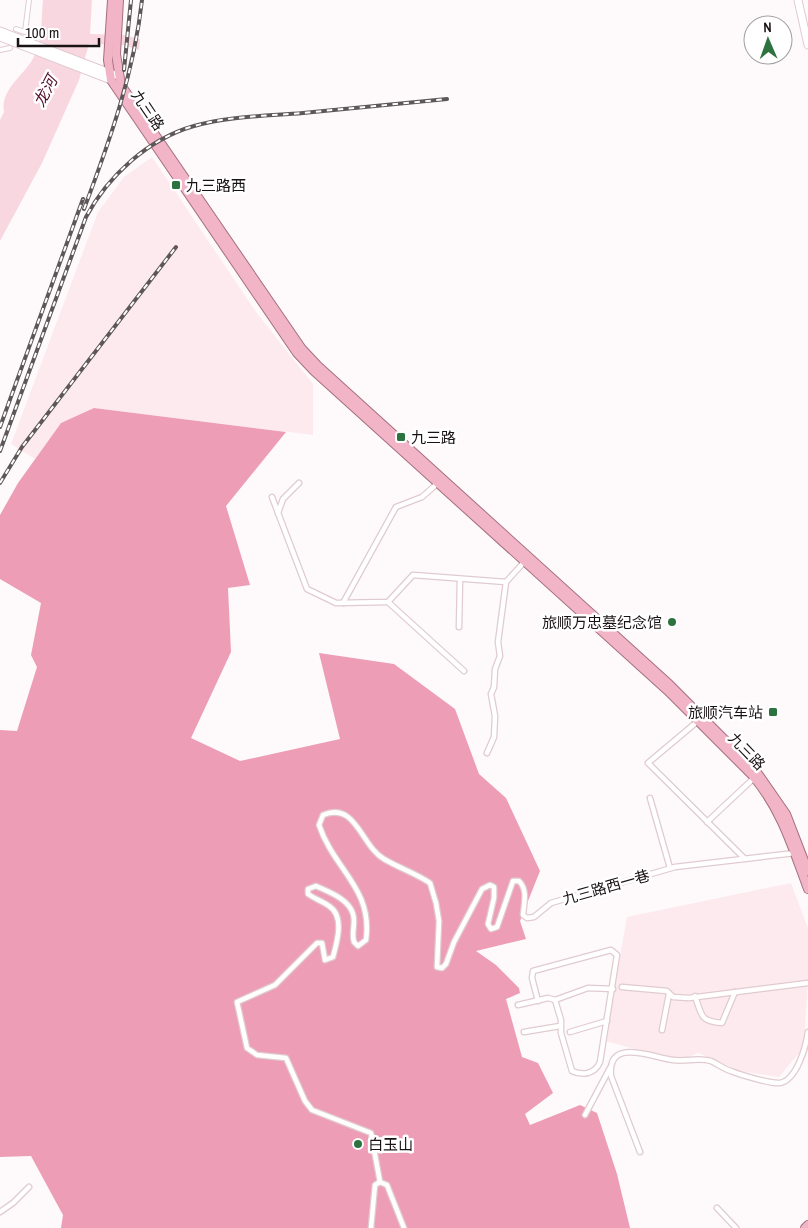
<svg xmlns="http://www.w3.org/2000/svg" width="808" height="1228" viewBox="0 0 808 1228" font-family="'Archivo Narrow','Noto Sans SC',sans-serif">
<rect width="100%" height="100%" fill="#fefafb"/>
<g fill="#fdeaef">
<polygon points="152,157 256,312 313,384 313,435 94,408 61,423 35,459 11,444 98,212 124,177"/>
<polygon points="791,883 808,928 808,979 804,1047 779,1077 740,1071 698,1053 680,1061 605,1041 627,917"/>
</g>
<polygon fill="#ed9db6" points="94,408 286,432 226,506 250,585 228,588 231,652 191,738 240,761 340,739 319,653 394,664 455,709 479,774 506,798 540,871 520,921 526,939 476,951 496,965 519,988 520,993 506,999 522,1057 538,1063 553,1093 525,1114 530,1125 580,1105 597,1113 617,1174 630,1228 61,1228 63,1215 31,1156 0,1157 0,730 17,731 37,667 31,655 41,603 0,579 0,515 18,483 61,423"/>
<path fill="#f9d7e0" d="M43,0H92L90,34L124,35L140,39L139,50L123,45L89,44L79,80L42,163L0,241V120L4,112C0,91 21,77 31,62C43,44 41,20 43,0Z"/>
<g fill="none" stroke-linecap="round" stroke-linejoin="round">
<defs>
<g id="pedestrian">
<polyline points="16,29 25,32 29,0"/>
<polyline points="0,50 10,48"/>
</g>
<g id="minor">
<polyline points="272,497 307,589 336,603 388,602 413,575 506,582"/>
<polyline points="278,513 283,499 299,483"/>
<polyline points="388,602 464,671"/>
<polyline points="343,603 396,507 422,497 439,482"/>
<polyline points="459,627 460,579"/>
<polyline points="698,721 648,763 744,858"/>
<polyline points="487,753 494,737 495,716 491,694 494,687 495,669 500,656 498,642 506,582 526,560"/>
<polyline points="650,798 670,868"/>
<polyline points="707,822 754,778"/>
<polyline points="622,987 667,991 673,997 689,998 808,983"/>
<path d="M695,996C702,1016 700,1021 722,1023L735,992"/>
<path d="M538,1001L532,978L533,971L611,950L617,955L600,1062C595,1074 583,1076 572,1071L561,1033V1020L555,1000"/>
<polyline points="518,1005 548,998 555,1000 588,988 613,989"/>
<polyline points="662,1030 669,994"/>
<polyline points="524,1032 560,1026"/>
<polyline points="570,1032 607,1021"/>
<polyline points="585,1115 610,1068"/>
<path d="M640,1152L611,1076C607,1037 651,1057 673,1060C686,1062 698,1057 711,1061C718,1064 724,1069 731,1071C741,1075 771,1084 780,1083C797,1080 806,1046 808,1032"/>
<path d="M380,1182L371,1133L312,1110L305,1101L286,1058L257,1055L247,1048L237,1002L275,985L317,943H322L325,960L333,957C337,942 345,916 329,906C322,901 315,899 308,894V889L316,886C329,892 349,899 353,914C356,923 351,933 354,942L358,946L366,940C373,888 334,870 319,825L323,815C356,801 361,846 384,859C399,868 415,873 430,883L436,903L439,921L437,967L442,968L446,964L454,942L482,889L490,885L494,887V898L488,924L491,929L497,927L513,881H519C528,890 524,903 523,915L527,918L534,917L551,903L675,867L795,853"/>
<polyline points="380,1182 387,1185 404,1228"/>
<polyline points="717,1208 736,1228"/>
<polyline points="0,1212 13,1203 29,1187"/>
<polyline points="371,1228 375,1185 380,1182"/>
</g>
<g id="secondary">
<polyline points="798,0 808,45"/>
<polyline points="0,31 118,76"/>
<polyline points="0,37 111,80"/>
</g>
<g id="trunk">
<path d="M112,0L108,60L111,80L297,353L314,371L668,691L752,775C781,808 793,849 808,889"/>
<polyline points="119,0 116,54 121,85 302,349 318,366 669,684 756,771 786,814 808,871"/>
<polyline points="805,1228 808,1225"/>
</g>
</defs>
<use href="#pedestrian" stroke="#e0cbd0" stroke-width="6"/>
<use href="#minor" stroke="#e0cbd0" stroke-width="7"/>
<use href="#secondary" stroke="#e0cbd0" stroke-width="9"/>
<use href="#trunk" stroke="#a47080" stroke-width="10"/>
<use href="#pedestrian" stroke="#fff" stroke-width="4"/>
<use href="#minor" stroke="#fff" stroke-width="4.5"/>
<use href="#secondary" stroke="#fff" stroke-width="7"/>
<use href="#trunk" stroke="#f2b4c7" stroke-width="8"/>
<defs>
<g id="rail">
<polyline points="124,70 131,0"/>
<path d="M84,209C110,140 134,73 142,0"/>
<polyline points="0,427 83,199"/>
<path d="M0,451L86,217C108,176 148,139 194,126C229,116 267,116 303,113C351,108 399,104 447,99"/>
<polyline points="0,483 22,447 176,247"/>
</g>
</defs>
<use href="#rail" stroke="#5e5759" stroke-width="4"/>
<use href="#rail" stroke="#fff" stroke-width="2" stroke-dasharray="5.5" stroke-linecap="butt"/>
</g>
<g fill="#2c7340" stroke="#fff" stroke-width="2">
<rect x="171" y="180" width="10" height="10" rx="2.5"/>
<rect x="396" y="432" width="10" height="10" rx="2.5"/>
<circle cx="672" cy="622" r="5"/>
<rect x="768" y="707" width="10" height="10" rx="2.5"/>
<circle cx="358" cy="1144" r="5"/>
</g>
<g text-anchor="middle" dominant-baseline="central" stroke-width="5" stroke-linejoin="round" paint-order="stroke">
<g font-size="15" fill="#1a1315" stroke="#fff">
<text transform="translate(148 110) rotate(56)">九三路</text>
<text transform="translate(747 751) rotate(46)">九三路</text>
<text transform="translate(606 887) rotate(-16)">九三路西一巷</text>
</g>
<g font-size="15" fill="#1a1315" stroke="#fff" text-anchor="start">
<text x="186" y="185">九三路西</text>
<text x="411" y="437">九三路</text>
<text x="662" y="622" text-anchor="end">旅顺万忠墓纪念馆</text>
<text x="763" y="712" text-anchor="end">旅顺汽车站</text>
<text x="368" y="1144">白玉山</text>
</g>
<g font-size="16" font-style="italic" fill="#540e2c" stroke="#fff">
<text transform="translate(45 91) rotate(-62)">龙河</text>
</g>
</g>
<g transform="translate(768 40) rotate(358)"><circle r="24" fill="#ffffff" stroke="#a3a1a1"/>
<path d="M0-4L9 19L0 12L-9 19Z" fill="#2c7340"/>
<text y="-8" font-size="14" font-weight="bold" text-anchor="middle" fill="#1a1315">N</text>
</g>
<path d="M18 38v8h81v-8" fill="none" stroke="#1a1315" stroke-width="2.5"/>
<text x="25" y="38" font-size="15" fill="#1a1315" stroke="#ffffff" stroke-width="4" paint-order="stroke">100 m</text>
</svg>
